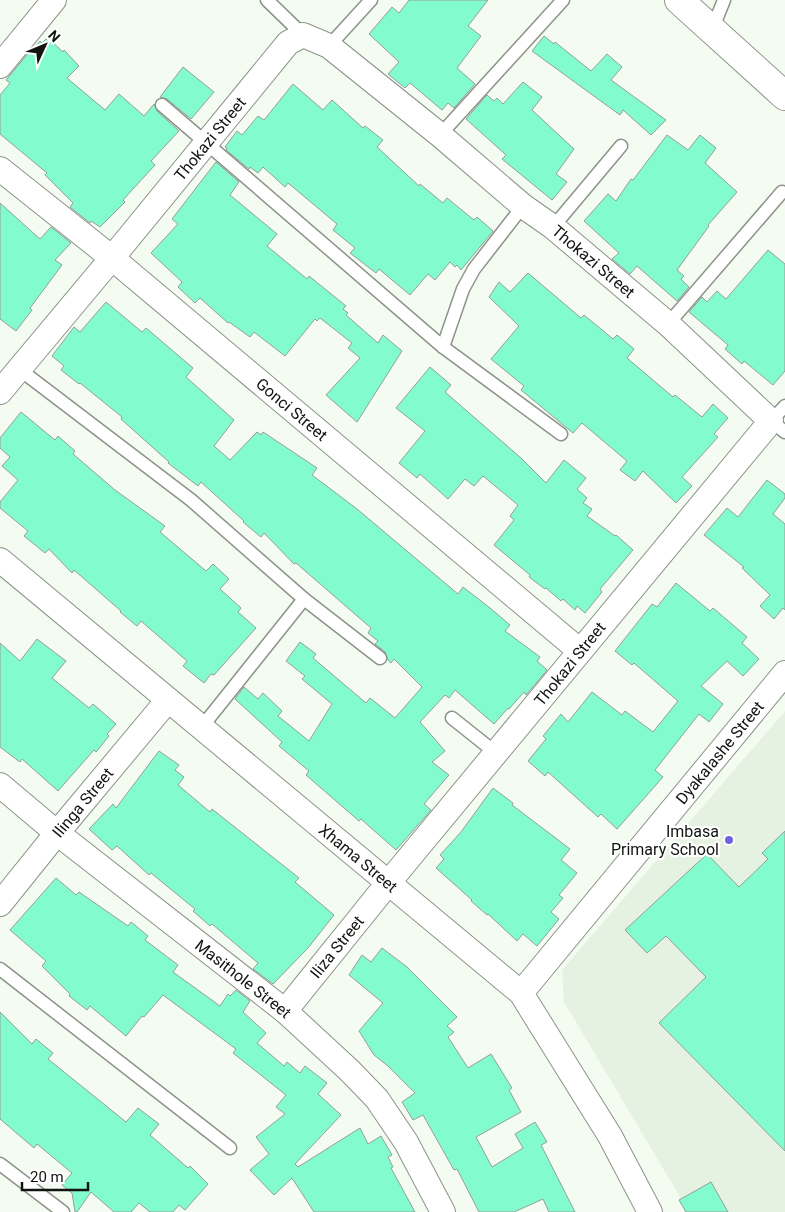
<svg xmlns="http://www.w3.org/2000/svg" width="785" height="1212" viewBox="0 0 785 1212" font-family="Roboto,sans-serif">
<rect width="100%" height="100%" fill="#f4fcf2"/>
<polygon fill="#e5f2e2" points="785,711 785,1212 689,1212 564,1002 562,970"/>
<g fill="#82fbcf" stroke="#939f9a">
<polygon points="409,0 488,0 468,26 481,36 457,68 475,84 454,108 448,103 442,110 410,83 405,88 388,74 399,62 369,34 392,7 399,13"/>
<polygon points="544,36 554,44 555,42 591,71 607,54 622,67 611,80 666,120 651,135 623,110 620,115 532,51"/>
<polygon points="46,39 48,41 49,39 63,52 64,50 79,66 67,78 105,110 119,94 144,116 154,104 157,111 179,131 151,161 155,165 123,200 125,202 100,227 91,221 90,223 70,207 73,203 45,175 47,173 0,134 0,95 10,83 6,80 30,51 31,52 40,41 42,43"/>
<polygon points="183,67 214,92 191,119 167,99 160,97"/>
<polygon points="523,82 542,97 532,110 574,149 556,174 567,182 552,200 502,159 506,155 466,119 487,95 494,101 497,98 503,104"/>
<polygon points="293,84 323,110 332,100 363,128 365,126 383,140 377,147 419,186 420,184 443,203 447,198 474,220 477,217 493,231 461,270 457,265 455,267 450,262 435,280 428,274 410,295 379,269 376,273 350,253 355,248 333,230 337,224 288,183 285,187 263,167 258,173 250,167 249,169 226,150 227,148 225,147 237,131 242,135 258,116 264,120"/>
<polygon points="667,135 688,150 700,135 716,148 705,163 737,192 708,225 709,226 677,270 684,276 681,279 689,287 677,301 637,266 630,274 612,259 619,253 584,221 608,194 616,201 631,179 633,180"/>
<polygon points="216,162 239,182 230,195 277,234 267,246 307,279 309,276 346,306 343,309 348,313 346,315 378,343 383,335 402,351 357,422 326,395 360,358 348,348 352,343 320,318 317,321 315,319 285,356 254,332 250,337 229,322 228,323 200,298 195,303 178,287 182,282 151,253 178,224 172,219"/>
<polygon points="0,203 40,239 51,227 71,243 55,260 62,265 30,308 32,310 16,331 0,319"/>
<polygon points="768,250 785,264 785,371 773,385 744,361 742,364 725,349 728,345 689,312 702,297 707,302 717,291 726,299"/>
<polygon points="528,273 581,318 584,315 613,339 617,335 634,349 627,358 673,397 675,395 702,417 713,404 728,418 714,434 718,437 682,477 692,486 676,503 643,471 635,481 620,470 627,461 582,423 573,433 521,390 524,386 491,359 519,326 489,297 499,282 510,292"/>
<polygon points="106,302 142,332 146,328 193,368 186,377 234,420 214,446 230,460 257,432 261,435 263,432 317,468 312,475 357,509 458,594 463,587 490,608 510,625 505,631 540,657 537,661 547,670 526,695 524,692 509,709 508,708 494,724 455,690 449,698 445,695 420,722 445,751 432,762 449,775 424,804 431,810 396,850 361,819 359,821 306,775 309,771 279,746 282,742 235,699 244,687 258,699 263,693 282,711 278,716 309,741 332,704 302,679 305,676 286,661 300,642 316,654 313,658 366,703 370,698 395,718 422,687 394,659 391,663 388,660 385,652 375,644 378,641 368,633 371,628 296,563 294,564 264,533 261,537 243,522 244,521 201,482 198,486 168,463 169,462 121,419 122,417 80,383 79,384 61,370 64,366 52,356 74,327 80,332"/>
<polygon points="430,367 451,385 445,392 521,458 546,483 564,460 586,478 577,489 587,498 583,503 592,509 587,516 615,536 616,535 633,550 600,589 602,592 585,613 577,606 575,610 563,599 561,601 546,588 545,589 529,577 530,575 494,545 514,520 510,516 518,505 483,476 474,486 465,479 448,499 420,474 417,478 399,463 425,431 396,408"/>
<polygon points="21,412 55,440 58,436 75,451 73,454 115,490 165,526 160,532 206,571 213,564 229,579 220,589 241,608 238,612 256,628 214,675 211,674 204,683 183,666 187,661 141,621 137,626 120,612 121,611 74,570 72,573 49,549 45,553 24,536 28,531 0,508 0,502 18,480 2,466 10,457 0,448 0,438"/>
<polygon points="767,480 785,494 785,498 773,514 785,524 785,610 783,608 774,619 760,606 770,595 742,568 744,567 704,535 727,508 738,517"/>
<polygon points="676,583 710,611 713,608 747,637 742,643 759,659 743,676 727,661 701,686 723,704 709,722 699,714 655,770 663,777 617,829 601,814 598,817 548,772 545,776 528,761 546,739 543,736 561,714 568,722 592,692 622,715 625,711 653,732 678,701 634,663 632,665 615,651 652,604 657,607"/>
<polygon points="37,639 66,661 52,678 89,708 93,704 116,724 107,734 109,736 96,752 94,750 58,791 22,759 20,762 0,747 0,643 20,661"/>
<polygon points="159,751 179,765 175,770 184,777 178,785 210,812 212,809 299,878 295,882 334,915 308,948 273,984 253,969 258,963 212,924 210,926 193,911 195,909 151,873 149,875 117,846 112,850 89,829 113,804 116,808"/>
<polygon points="493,788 513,803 512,805 570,849 561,860 577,873 559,895 563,898 551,912 559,919 537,946 523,934 517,941 488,914 487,915 471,901 472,900 436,868 444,859 440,855 461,832"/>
<polygon points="785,831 785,1151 659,1023 706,977 666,936 647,953 625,930 707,854 739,887 768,859 762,853"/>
<polygon points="56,878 76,895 79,892 128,926 131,922 148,936 145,940 178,965 173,972 220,1006 228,994 230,996 236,990 250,1001 243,1012 266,1033 257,1043 284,1066 287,1062 300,1073 305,1066 327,1083 318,1094 341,1115 295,1164 298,1167 360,1128 368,1144 381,1136 392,1155 388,1157 393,1167 391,1168 415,1212 314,1212 292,1178 274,1195 250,1170 269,1154 256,1137 285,1114 276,1107 286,1095 233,1053 236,1049 163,995 144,1017 142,1016 126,1036 90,1006 87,1010 69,996 70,994 42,966 46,961 10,930"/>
<polygon points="382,948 407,967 457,1017 447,1026 454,1032 448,1037 468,1068 491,1054 512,1088 509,1090 521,1112 476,1137 492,1167 523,1148 515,1134 535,1122 547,1142 541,1145 575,1212 549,1212 543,1199 514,1212 479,1212 457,1169 454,1170 423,1115 413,1120 402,1102 415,1093 388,1066 374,1055 359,1031 383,1003 349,975 362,955 371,962"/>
<polygon points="0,1012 32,1044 36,1039 53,1053 48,1059 126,1122 138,1108 159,1124 150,1135 188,1168 190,1166 208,1184 185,1210 179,1205 173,1212 150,1212 139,1203 131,1212 114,1212 91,1192 77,1212 75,1212 72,1193 62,1185 72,1173 37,1144 34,1148 0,1119"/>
<polygon points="711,1182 728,1212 686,1212 679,1200"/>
</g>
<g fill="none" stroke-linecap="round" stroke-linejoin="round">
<defs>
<g id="service">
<polyline points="267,0 303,35"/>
<polyline points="712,30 724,0"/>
<polyline points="329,46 371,0"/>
<polyline points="162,105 443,347 561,434"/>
<polyline points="440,135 563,0"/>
<polyline points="553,227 621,146"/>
<polyline points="668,324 782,192"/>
<polyline points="443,347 463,289 474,269 523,206"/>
<polyline points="19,369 191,500 304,599 380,658"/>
<polyline points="785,406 771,421 785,432"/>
<polyline points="452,718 496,753"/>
<polyline points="201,728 304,599"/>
<polyline points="0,969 230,1148"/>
<polyline points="0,1164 63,1212"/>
</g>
<g id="minor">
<polyline points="0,66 54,0"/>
<path id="s1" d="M0,169L112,258L580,651"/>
<path id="s2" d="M0,392L112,258L288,43L303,35L329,46L440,135L523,206L553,227L668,324L771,421L389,882L285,1011"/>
<path id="s3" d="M0,560L521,993L610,1136L650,1212"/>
<path id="s4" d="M0,785L57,833L285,1011L350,1071L377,1099L406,1142L443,1212"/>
<path id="s5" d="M0,904L57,833L168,700"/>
<path id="s6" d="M521,993L785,673"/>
</g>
<polyline id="secondary" points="679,0 785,96"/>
</defs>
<use href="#service" stroke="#8c938a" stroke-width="15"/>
<use href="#minor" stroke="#8c938a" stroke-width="26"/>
<use href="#secondary" stroke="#8c938a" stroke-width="30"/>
<use href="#service" stroke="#fff" stroke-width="12"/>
<use href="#minor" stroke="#fff" stroke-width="24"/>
<use href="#secondary" stroke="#fff" stroke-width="28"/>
</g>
<circle fill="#6c62dc" stroke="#fff" stroke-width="2" cx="729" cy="840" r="5"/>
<g text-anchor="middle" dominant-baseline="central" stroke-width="4.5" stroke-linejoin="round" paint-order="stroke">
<g font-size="16" fill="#111410" stroke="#fff">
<text stroke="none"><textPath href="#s2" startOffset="329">Thokazi Street</textPath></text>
<text stroke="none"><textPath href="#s2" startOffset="839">Thokazi Street</textPath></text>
<text stroke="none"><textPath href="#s1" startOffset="378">Gonci Street</textPath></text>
<text transform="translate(570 664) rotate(-51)">Thokazi Street</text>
<text stroke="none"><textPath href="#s6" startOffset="312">Dyakalashe Street</textPath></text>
<text stroke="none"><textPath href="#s5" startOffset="131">Ilinga Street</textPath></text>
<text stroke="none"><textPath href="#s3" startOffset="466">Xhama Street</textPath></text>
<text transform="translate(337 947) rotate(-51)">Iliza Street</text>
<text stroke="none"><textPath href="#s4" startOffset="311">Masithole Street</textPath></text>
</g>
<g font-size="16" fill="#111410" stroke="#fff" text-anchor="end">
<text x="719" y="831">Imbasa<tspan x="719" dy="18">Primary School</tspan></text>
</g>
</g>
<g transform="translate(45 45) rotate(46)" stroke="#ffffff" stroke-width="4" paint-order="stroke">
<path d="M0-4L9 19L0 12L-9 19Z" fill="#111410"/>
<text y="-8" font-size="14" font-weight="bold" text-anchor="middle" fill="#111410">N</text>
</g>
<path d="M22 1182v8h66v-8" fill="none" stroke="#111410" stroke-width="2.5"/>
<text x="30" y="1182" font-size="15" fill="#111410" stroke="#ffffff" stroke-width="4" paint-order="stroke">20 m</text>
</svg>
